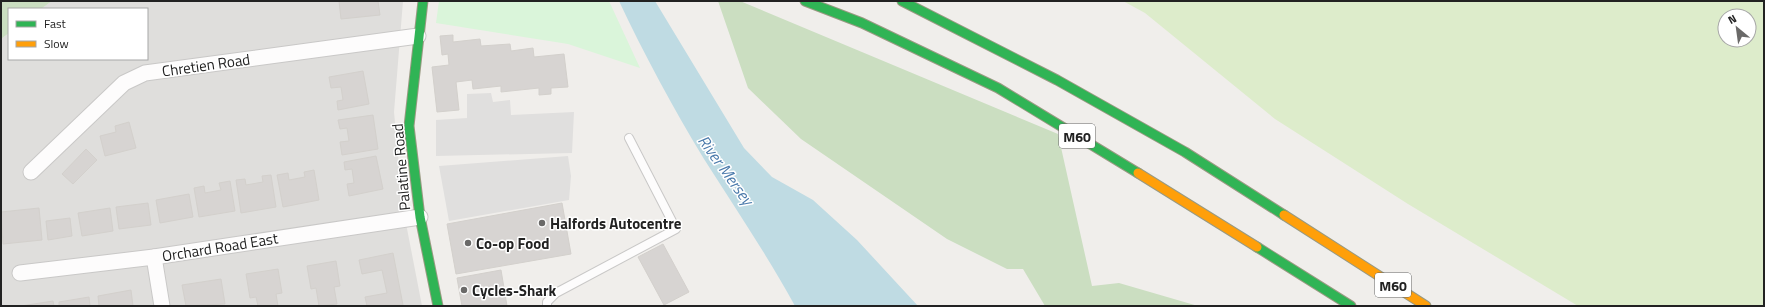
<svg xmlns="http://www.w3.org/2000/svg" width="1765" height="307" viewBox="0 0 1765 307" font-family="'Titillium Web',sans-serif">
<rect width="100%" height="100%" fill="#f0eeeb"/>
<polygon fill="#dfdedc" points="52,1 403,1 394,112 403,208 422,306 1,306 1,39 9,33 9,59 147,59 147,9 41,9"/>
<path fill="#ddeccb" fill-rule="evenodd" d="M1123,1H1764V306H1578L1408,204L1275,119L1145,13ZM1725,16H1749V40H1725Z"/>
<g fill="#cbdec1">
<polygon points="1,1 52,1 41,9 9,9 9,33 1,39"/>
<polygon points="718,1 740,1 1058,134 1092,286 1119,283 1198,306 1045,306 1023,269 1007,269 947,239 801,139 748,88"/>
</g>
<polygon fill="#daf5da" points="439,1 609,1 640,68 568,44 436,23"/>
<g fill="#e0dfde">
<polygon points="491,93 493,102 510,100 511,115 574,112 572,153 436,156 436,120 467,118 467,94"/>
<polygon points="568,156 571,176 569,200 449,221 439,166"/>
</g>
<path fill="#bfdbe3" d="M619,1H655L744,148L772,177L813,200L857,240L918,306H795C767,255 735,208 704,159C673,108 644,54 619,1Z"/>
<g fill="#d7d4d2" stroke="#d3d0cc">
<polygon points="339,1 378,1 380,15 341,19"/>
<polygon points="453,35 453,42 480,39 481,46 510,44 511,51 533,48 534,57 564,54 568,87 551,88 551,94 539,95 539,88 501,92 501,86 473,89 472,80 456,82 459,110 437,112 432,67 449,65 448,54 442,55 440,36"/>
<polygon points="363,71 369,104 338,110 337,101 343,100 341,87 331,88 329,77"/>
<polygon points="373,115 378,149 342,155 340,142 349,141 347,128 340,129 338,120"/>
<polygon points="129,122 136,148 105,156 100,136 116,132 115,126"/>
<polygon points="86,149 97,160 73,184 62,174"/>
<polygon points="376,156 383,189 349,196 347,184 354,183 352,169 345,170 344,162"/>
<polygon points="314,170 319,200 283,207 277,175 288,173 289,180 305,177 304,172"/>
<polygon points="271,175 276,207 241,213 236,180 245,179 246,185 263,182 262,176"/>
<polygon points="230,181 235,211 199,217 194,188 204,186 205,193 221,190 219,183"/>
<polygon points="189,194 193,217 160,223 156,200"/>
<polygon points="148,203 151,225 119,229 116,207"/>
<polygon points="562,203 571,254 456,274 447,224"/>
<polygon points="39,208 42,240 3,244 1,212"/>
<polygon points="110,208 113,231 82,236 78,213"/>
<polygon points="70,218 72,236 48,240 46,221"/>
<polygon points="663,244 689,292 664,305 638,257"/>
<polygon points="393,253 403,305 367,306 365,297 387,293 382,270 362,274 359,260"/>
<polygon points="336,261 340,286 334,287 337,304 319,306 316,288 311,289 307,266"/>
<polygon points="278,269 282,293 276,294 278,306 258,306 256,297 250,298 246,274"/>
<polygon points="501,270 507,306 462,306 457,278"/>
<polygon points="221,279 225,304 186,306 182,285"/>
<polygon points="131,290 133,306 99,306 98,296"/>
<polygon points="89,297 90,306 59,306 59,302"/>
<polygon points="53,301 54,306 21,306"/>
</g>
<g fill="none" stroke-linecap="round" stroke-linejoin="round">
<defs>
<polyline id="lane" points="547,306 547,302 556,293 676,229 629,138"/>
<g id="street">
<polyline points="31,172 124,83 145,73 418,36"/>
<polyline points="154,257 162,306"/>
<polyline points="20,273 154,257 420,217"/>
</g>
<g id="fast">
<polyline points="423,1 409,126 420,217 438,306"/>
<polyline points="805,1 862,23 998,88 1138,173"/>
<polyline points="902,1 1057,80 1185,152 1284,215"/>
<polyline points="1257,247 1351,306"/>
</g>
<g id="slow">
<polyline points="1138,173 1257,247"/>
<polyline points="1284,215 1426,306"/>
</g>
</defs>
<use href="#lane" stroke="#c9c8c7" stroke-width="10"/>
<use href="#street" stroke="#c9c8c7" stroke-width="17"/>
<use href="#fast" stroke="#999a82" stroke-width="11"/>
<use href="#slow" stroke="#999a82" stroke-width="11"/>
<use href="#lane" stroke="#fdfcfc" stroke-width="8"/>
<use href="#street" stroke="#fdfcfc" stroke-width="15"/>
<use href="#fast" stroke="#30b455" stroke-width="9"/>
<use href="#slow" stroke="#ff9f0a" stroke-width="9"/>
</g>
<g fill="#6a6968" stroke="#fff" stroke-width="1.5">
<circle cx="542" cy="223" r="4"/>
<circle cx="468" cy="243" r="4"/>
<circle cx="464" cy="290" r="4"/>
</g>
<g text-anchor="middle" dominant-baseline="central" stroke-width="3" stroke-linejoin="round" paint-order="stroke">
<g fill="#fff" stroke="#646464" stroke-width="1">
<rect x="1059" y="124" width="36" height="24" rx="3"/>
<rect x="1375" y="273" width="36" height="24" rx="3"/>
</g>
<g font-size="14" font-weight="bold" fill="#222">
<text x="1077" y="136">M60</text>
<text x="1393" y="285">M60</text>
</g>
<g font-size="15" fill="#222" stroke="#fff">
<text transform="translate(206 65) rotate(-8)">Chretien Road</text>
<text transform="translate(401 167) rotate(-95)">Palatine Road</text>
<text transform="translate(220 247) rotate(-9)">Orchard Road East</text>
</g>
<g font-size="15" font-weight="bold" fill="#222" stroke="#fff" text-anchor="start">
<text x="550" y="223">Halfords Autocentre</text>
<text x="476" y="243">Co-op Food</text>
<text x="472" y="290">Cycles-Shark</text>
</g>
<g font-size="16" font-style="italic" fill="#4a7aab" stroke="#fff">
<text transform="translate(726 170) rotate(54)">River Mersey</text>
</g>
</g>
<rect width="1765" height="307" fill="none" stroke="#222222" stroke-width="4"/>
<rect x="8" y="8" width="140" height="52" fill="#ffffff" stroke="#a7a7a7"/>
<rect x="16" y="21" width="20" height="6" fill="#30b455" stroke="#a7a7a7"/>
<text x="44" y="28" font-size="12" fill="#222222">Fast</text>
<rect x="16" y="41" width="20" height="6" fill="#ff9f0a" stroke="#a7a7a7"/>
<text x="44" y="48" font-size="12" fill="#222222">Slow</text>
<g transform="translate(1737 28) rotate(331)"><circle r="19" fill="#ffffff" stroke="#a7a7a7"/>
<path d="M0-3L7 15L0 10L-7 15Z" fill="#6a6968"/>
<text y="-6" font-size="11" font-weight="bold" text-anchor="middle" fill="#222222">N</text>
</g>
</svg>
